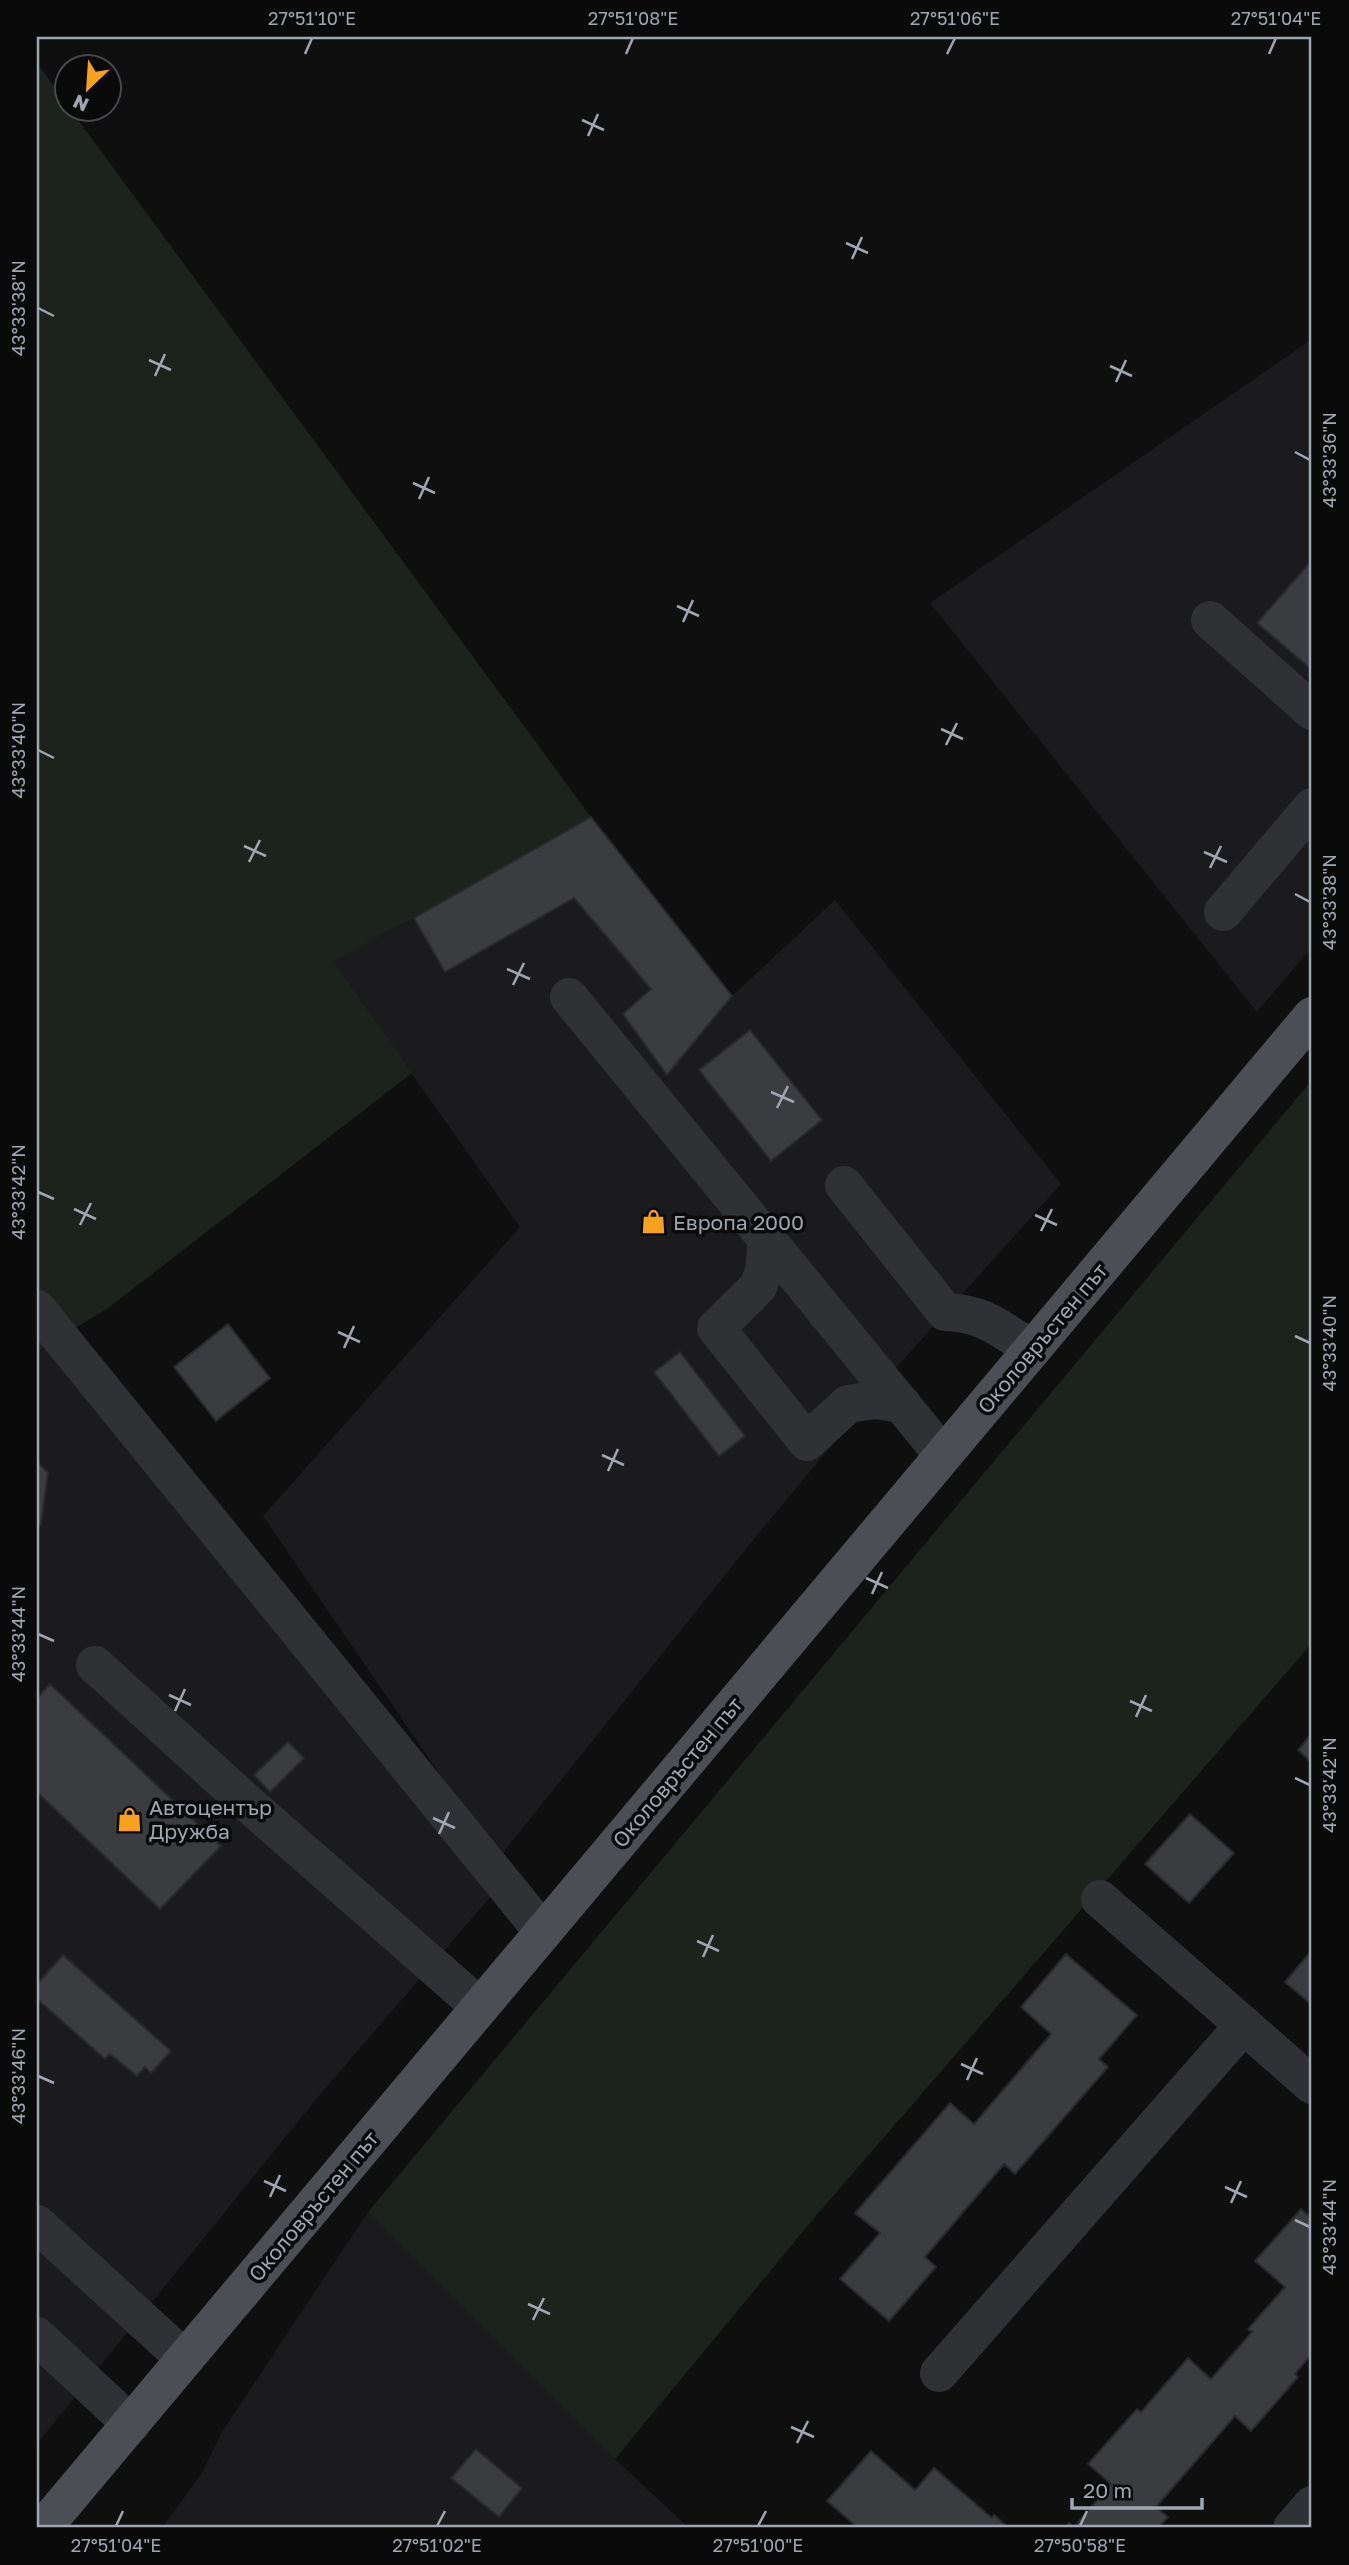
<svg xmlns="http://www.w3.org/2000/svg" width="1349" height="2565" viewBox="0 0 1349 2565" font-family="'Golos Text',sans-serif">
<rect width="100%" height="100%" fill="#0f0f10"/>
<g fill="#1b1b1d">
<polygon points="1312,339 1312,947 1257,1012 930,603"/>
<polygon points="591,817 732,996 835,900 1061,1184 895,1369 758,1534 498,1859 263,1516 520,1227 332,961 414,918"/>
<polygon points="50,1343 491,1896 318,2097 37,2444 37,1354"/>
<polygon points="368,2212 615,2459 689,2528 162,2528 202,2473 222,2432"/>
</g>
<g fill="#1b231c">
<polygon points="37,63 66,103 66,108 70,109 591,817 414,918 333,961 412,1073 107,1309 50,1343 37,1353"/>
<polygon points="1312,1080 1312,1643 815,2217 615,2459 368,2212"/>
</g>
<g fill="#3b3c40" stroke="#29292c" stroke-width="2">
<polygon points="1312,560 1312,670 1257,623"/>
<polygon points="591,817 732,996 667,1075 623,1014 651,989 574,898 445,972 414,918"/>
<polygon points="750,1030 822,1120 771,1161 699,1070"/>
<polygon points="228,1324 270,1378 216,1421 174,1367"/>
<polygon points="680,1352 745,1436 719,1456 654,1372"/>
<polygon points="37,1461 48,1473 41,1524 37,1528"/>
<polygon points="50,1684 221,1846 160,1909 37,1792 37,1698"/>
<polygon points="1312,1733 1312,1763 1298,1750"/>
<polygon points="288,1742 304,1758 270,1792 254,1775"/>
<polygon points="1190,1814 1234,1853 1189,1903 1145,1864"/>
<polygon points="1312,1950 1312,2005 1285,1982"/>
<polygon points="1066,1954 1137,2015 1099,2059 1108,2067 1015,2174 1004,2164 925,2257 936,2267 889,2321 840,2279 880,2233 855,2213 950,2103 974,2124 1051,2034 1021,2007"/>
<polygon points="63,1955 171,2051 151,2073 145,2067 137,2076 110,2054 105,2059 37,1999 37,1984"/>
<polygon points="1301,2209 1312,2219 1312,2354 1295,2374 1298,2377 1251,2431 1235,2416 1156,2507 1168,2517 1158,2528 1064,2528 1069,2523 1074,2527 1111,2484 1088,2464 1137,2409 1141,2412 1188,2358 1211,2379 1252,2332 1248,2329 1285,2287 1255,2261"/>
<polygon points="476,2449 522,2488 499,2517 451,2478"/>
<polygon points="871,2451 915,2490 934,2468 992,2518 994,2515 1009,2528 858,2528 827,2501"/>
</g>
<g fill="none" stroke-linecap="round" stroke-linejoin="round">
<g stroke="#303135" stroke-width="38">
<polyline points="1210,620 1312,711"/>
<polyline points="1223,912 1312,807"/>
<polyline points="569,997 943,1455"/>
<path d="M844,1185L945,1312C984,1313 1000,1329 1032,1349"/>
<polyline points="767,1239 764,1271 758,1287 716,1328 807,1442 848,1404 875,1400 902,1404"/>
<polyline points="37,1309 543,1932"/>
<polyline points="95,1665 244,1800 480,2007"/>
<polyline points="1100,1899 1312,2085"/>
<polyline points="37,2224 185,2359"/>
<polyline points="37,2336 131,2424"/>
<polyline points="939,2373 1244,2025"/>
<polyline points="1292,2528 1312,2505"/>
</g>
<polyline stroke="#4c4e55" stroke-width="38" points="43,2528 1312,1016"/>
</g>
<path fill="none" stroke="#9fa6b2" stroke-width="2.5" d="M305,54L312,38M626,54L633,38M947,54L955,38M1269,54L1276,38M582,120L604,130M588,136L598,114M846,243L868,253M852,259L862,237M38,308L54,316M149,360L171,370M1110,366L1132,376M155,376L165,354M1116,382L1126,360M1295,452L1310,460M413,483L435,493M419,499L429,477M677,606L699,616M683,622L693,600M941,729L963,739M946,745L957,723M38,750L54,758M244,846L266,856M1204,852L1227,862M249,862L260,840M1210,868L1221,846M1295,894L1310,902M507,969L530,979M513,985L524,963M771,1092L794,1102M777,1108L788,1086M38,1192L54,1199M74,1209L96,1219M1035,1215L1057,1225M80,1225L91,1203M1041,1231L1052,1209M338,1332L360,1342M1295,1336L1310,1343M344,1348L354,1326M602,1455L624,1465M608,1471L618,1449M866,1578L888,1588M872,1594L882,1572M38,1634L54,1641M169,1695L191,1705M1130,1701L1152,1711M175,1711L185,1689M1136,1717L1146,1695M1295,1778L1310,1785M433,1818L455,1828M439,1834L449,1812M697,1941L719,1951M703,1957L713,1935M961,2064L983,2074M38,2076L54,2083M967,2080L977,2058M264,2181L286,2191M1225,2187L1247,2197M270,2197L280,2175M1231,2203L1241,2181M1295,2220L1310,2227M528,2304L550,2314M533,2320L544,2298M791,2427L814,2437M797,2443L808,2421M116,2526L123,2511M437,2526L445,2511M758,2526L766,2511M1080,2526L1087,2511"/>
<defs>
<symbol id="shop-bare" viewBox="-9 -9 18 18"><path d="M-5-2.5h2.3a2.7 3.5 0 0 1 5.4 0H5L5.5 6h-11ZM-1.5-2.5h3a1.5 2.3 0 0 0-3 0Z" fill="#f7a120" stroke="#0a0a0b" stroke-width="2.5" paint-order="stroke"/></symbol>
</defs>
<g fill-rule="evenodd">
<use href="#shop-bare" x="636" y="1204" width="35" height="35"/>
<use href="#shop-bare" x="112" y="1802" width="35" height="35"/>
</g>
<g text-anchor="middle" dominant-baseline="central" stroke-width="7" stroke-linejoin="round" paint-order="stroke">
<g font-size="21" fill="#9fa6b2" stroke="#0a0a0b" text-anchor="start">
<text x="673" y="1222">Европа 2000</text>
<text x="149" y="1807">Автоцентър<tspan x="149" dy="24">Дружба</tspan></text>
</g>
<g font-size="21" fill="#9fa6b2" stroke="#0a0a0b">
<text transform="translate(1042 1338) rotate(-50)">Околовръстен път</text>
<text transform="translate(677 1772) rotate(-50)">Околовръстен път</text>
<text transform="translate(313 2206) rotate(-50)">Околовръстен път</text>
</g>
</g>
<rect width="1349" height="2565" fill="none" stroke="#0a0a0b" stroke-width="77"/>
<g transform="translate(88 88) rotate(205)"><circle r="33" fill="#0a0a0b" stroke="#46484e" stroke-width="2"/>
<path d="M0-5L12 26L0 18L-12 26Z" fill="#f7a120"/>
<text y="-10" font-size="19" font-weight="bold" text-anchor="middle" fill="#9fa6b2">N</text>
</g>
<path d="M1072 2498v10h130v-10" fill="none" stroke="#9fa6b2" stroke-width="3.5"/>
<text x="1083" y="2498" font-size="21" fill="#9fa6b2" stroke="#0a0a0b" stroke-width="5" paint-order="stroke">20 m</text>
<rect x="38" y="38" width="1272" height="2488" fill="none" stroke="#9fa6b2" stroke-width="2.5"/>
<g font-size="18" text-anchor="middle" fill="#9fa6b2">
<text x="312" y="25">27°51'10"E</text>
<text x="633" y="25">27°51'08"E</text>
<text x="955" y="25">27°51'06"E</text>
<text x="1276" y="25">27°51'04"E</text>
<text transform="translate(19 308) rotate(-90)" y="6">43°33'38"N</text>
<text transform="translate(1330 460) rotate(-90)" y="6">43°33'36"N</text>
<text transform="translate(19 750) rotate(-90)" y="6">43°33'40"N</text>
<text transform="translate(1330 902) rotate(-90)" y="6">43°33'38"N</text>
<text transform="translate(19 1192) rotate(-90)" y="6">43°33'42"N</text>
<text transform="translate(1330 1343) rotate(-90)" y="6">43°33'40"N</text>
<text transform="translate(19 1634) rotate(-90)" y="6">43°33'44"N</text>
<text transform="translate(1330 1785) rotate(-90)" y="6">43°33'42"N</text>
<text transform="translate(19 2076) rotate(-90)" y="6">43°33'46"N</text>
<text transform="translate(1330 2227) rotate(-90)" y="6">43°33'44"N</text>
<text x="116" y="2552">27°51'04"E</text>
<text x="437" y="2552">27°51'02"E</text>
<text x="758" y="2552">27°51'00"E</text>
<text x="1080" y="2552">27°50'58"E</text>
</g>
</svg>
